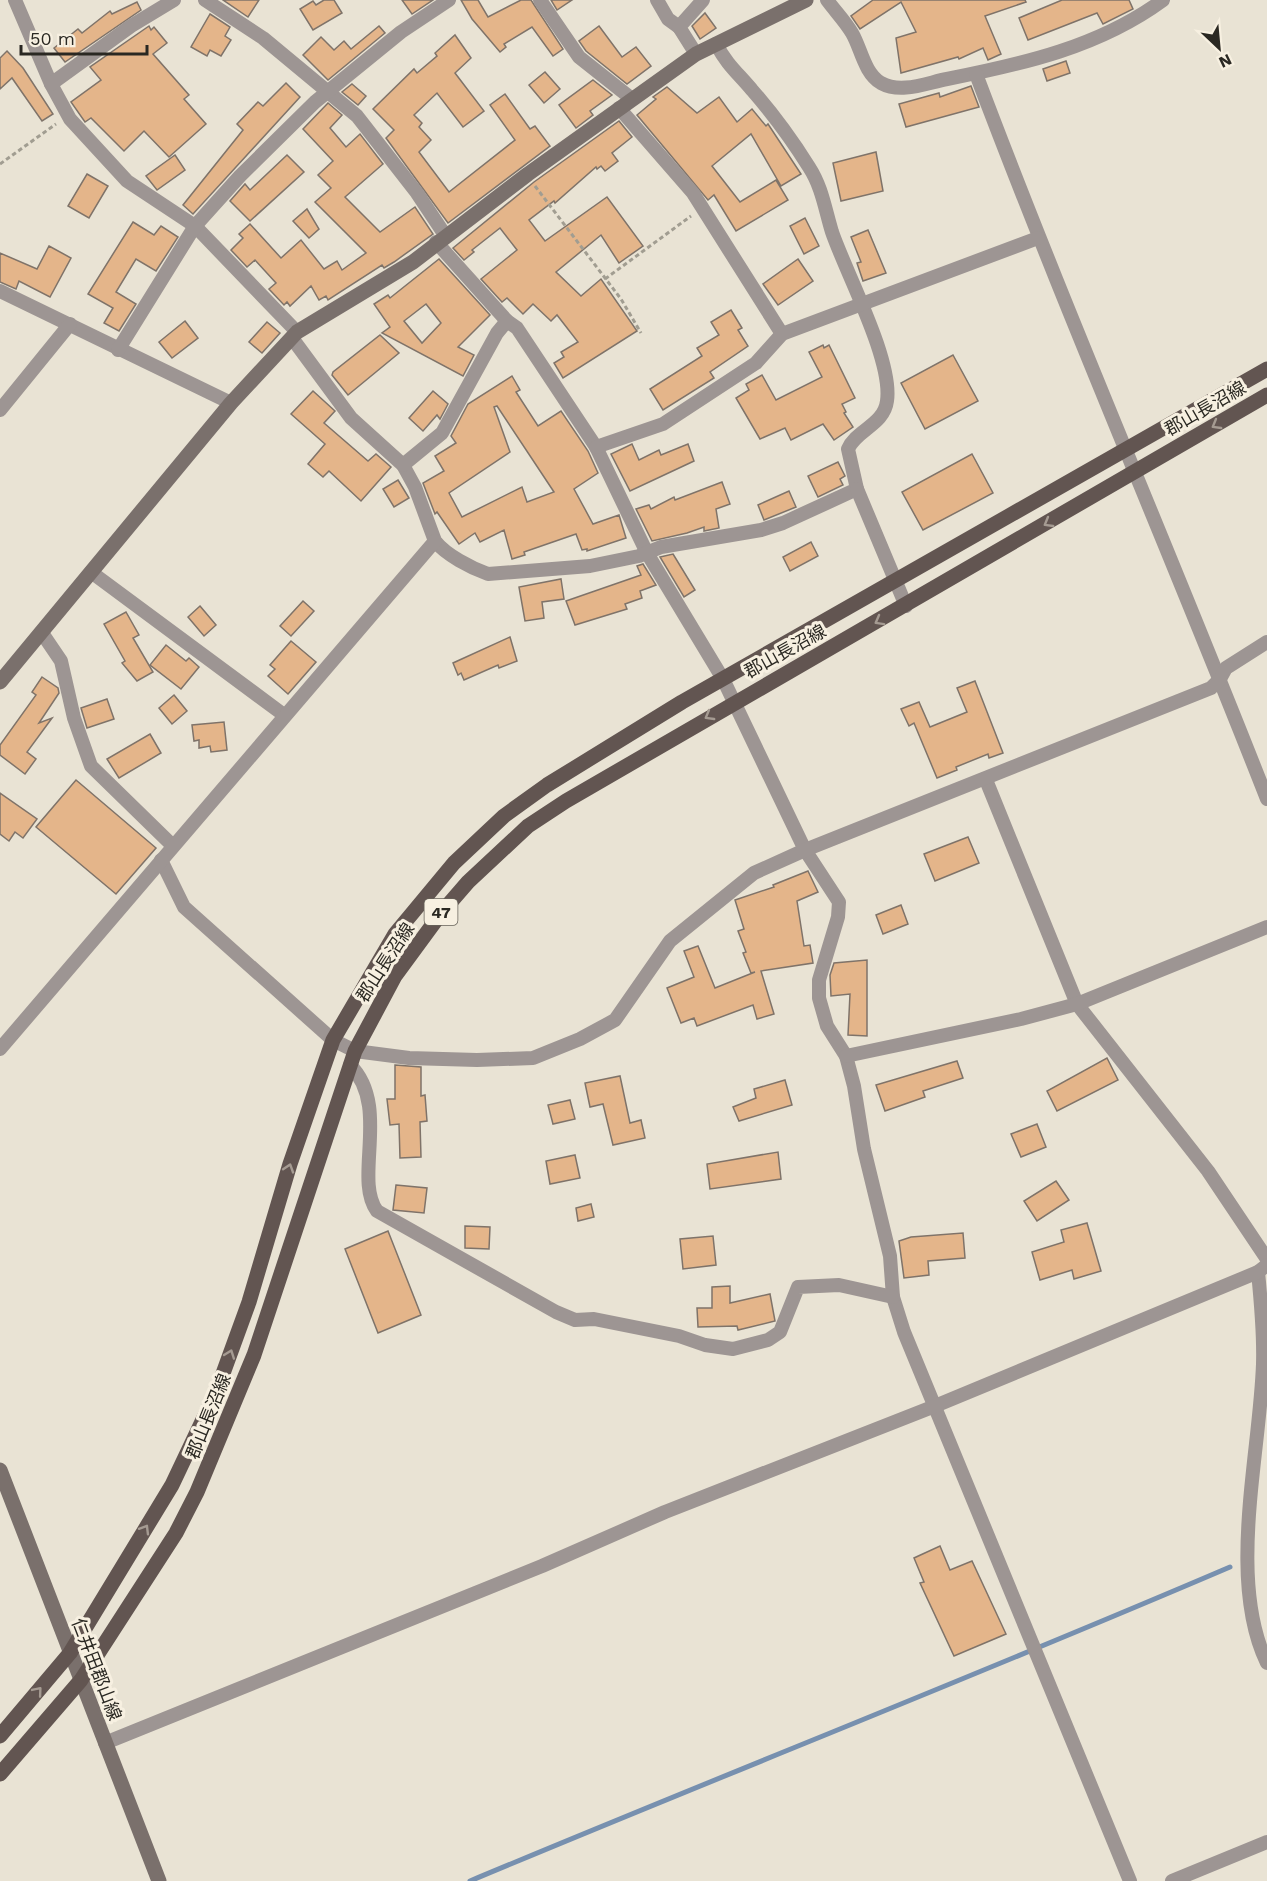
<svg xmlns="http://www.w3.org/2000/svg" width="1267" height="1881" viewBox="0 0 1267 1881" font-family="'Work Sans','Noto Sans JP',sans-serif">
<rect width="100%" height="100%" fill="#e9e3d4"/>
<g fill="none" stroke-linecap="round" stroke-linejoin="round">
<path stroke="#7790af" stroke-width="5" d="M470,1881C723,1775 978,1675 1230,1567"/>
</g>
<g fill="#e4b58a" stroke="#7f7369" stroke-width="1.5" fill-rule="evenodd">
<polygon points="223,0 259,0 248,17"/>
<polygon points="324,0 334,0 342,13 313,30 300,9 313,1 316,5"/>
<polygon points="402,0 433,0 412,14"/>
<polygon points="461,0 478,0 488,17 521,0 531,0 563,49 553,56 532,27 504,44 506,47 500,52 472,19"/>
<polygon points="551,0 572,0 557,10"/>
<polygon points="873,0 1025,0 1026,2 985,16 1001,54 988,60 983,48 959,59 958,57 901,73 896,38 916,32 901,2 860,29 851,16"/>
<polygon points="1062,0 1129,0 1133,9 1103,24 1097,13 1028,40 1019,18"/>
<polygon points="137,2 141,10 65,62 54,48 78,29 82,33 110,11 112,14"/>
<polygon points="705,13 716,28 700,39 692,26"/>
<polygon points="210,14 230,27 225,36 231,40 221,56 210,50 207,56 191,47"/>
<polygon points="149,26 151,30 154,27 167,43 153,54 189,95 184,99 206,124 169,157 144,131 124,151 91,118 85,122 71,102 101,80 90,67"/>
<polygon points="379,26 385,33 328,80 303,55 321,37 334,50 344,41 351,49"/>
<polygon points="599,26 622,57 636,47 651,66 627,84 586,51 579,41"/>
<polygon points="455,35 471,58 455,73 484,111 463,127 437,93 414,115 422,123 419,127 431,140 419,152 449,192 515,140 490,105 505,94 530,129 535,126 550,146 448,223 386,138 394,130 373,109 414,69 417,73 437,56 435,53"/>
<polygon points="7,51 23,68 53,114 42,121 12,78 0,89 0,58"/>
<polygon points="1066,61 1070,73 1047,81 1043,69"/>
<polygon points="545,72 560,89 544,103 529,85"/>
<polygon points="593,80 612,95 590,111 593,115 576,128 559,105"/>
<polygon points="286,83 300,97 193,214 183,205 243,130 237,124 258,102 263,106"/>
<polygon points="352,84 366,96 358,105 342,92"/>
<polygon points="971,86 979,107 906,127 899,104 939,93 940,97"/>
<polygon points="667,87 697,113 719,97 737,122 752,109 766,126 768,124 801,174 781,186 751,134 712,166 740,202 776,180 788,200 736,231 714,195 708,200 637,115 656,99 653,97"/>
<polygon points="328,103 342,115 330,128 346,147 360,134 383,164 345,197 380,232 415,207 433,234 394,262 384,268 382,265 328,300 326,296 319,300 311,286 290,306 287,302 284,305 269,289 276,283 255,260 247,267 231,250 243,238 239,234 250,224 281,258 301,240 324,269 337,261 342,270 366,253 315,202 331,188 318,175 333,161 303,129"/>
<polygon points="619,121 632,137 612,153 618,161 605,171 601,166 597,169 596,167 555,203 554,201 529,220 545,241 607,197 643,246 619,263 601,235 556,272 581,296 601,279 637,331 563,378 554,363 564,357 561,352 578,342 557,315 551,321 533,304 523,314 507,298 502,302 481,279 517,250 500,228 472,250 474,252 464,260 453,248 534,182"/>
<polygon points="876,152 883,191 841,201 833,163"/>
<polygon points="175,155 185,170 157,190 146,176"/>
<polygon points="287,155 304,172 250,221 230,201 245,184 250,190"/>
<polygon points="87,174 108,186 89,218 68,206"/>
<polygon points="307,209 319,229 309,238 293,221"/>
<polygon points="805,218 819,246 804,254 790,226"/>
<polygon points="133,222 154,235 161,226 178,237 156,271 136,259 116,292 136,304 119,331 104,323 113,308 88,294"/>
<polygon points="868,230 886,273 863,281 857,263 861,262 851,237"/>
<polygon points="49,246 71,258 50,297 19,281 16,289 0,282 0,253 37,269"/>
<path d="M439,259L490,315L458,347L474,355L463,376L382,333L390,327L374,304L388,295L390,298ZM426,304L441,323L422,343L404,321Z"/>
<polygon points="798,259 813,281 778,305 763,284"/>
<polygon points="731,310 742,328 738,330 748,346 710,372 714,378 663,410 650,389 702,356 697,348 719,335 711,322"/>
<polygon points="185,321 198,338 172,358 159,342"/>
<polygon points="267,322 280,333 262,353 249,342"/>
<polygon points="380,335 399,353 348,395 332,375 333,372"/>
<polygon points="823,345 824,348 829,345 855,398 842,404 846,412 844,413 853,427 834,440 823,424 791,440 785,428 760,439 736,398 749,390 746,384 762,375 776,400 822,377 809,352"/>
<polygon points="953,355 978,401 925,429 901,383"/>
<path d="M512,376L520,390L516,392L538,426L561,411L588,451L598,473L574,489L593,524L619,515L626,538L587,551V549L582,550L576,534L524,552L525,555L512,559L504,530L480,542L475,533L459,544L437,512L435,514L423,483L444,471L435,456L456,443L451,436L468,404ZM497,406L554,492L527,502L522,487L462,517L449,493L510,452L494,407Z"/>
<polygon points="313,391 335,411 324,423 368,461 376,454 391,467 361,501 329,471 323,477 308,464 325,444 291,414"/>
<polygon points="433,391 448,404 440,419 437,415 423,431 409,418"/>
<polygon points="632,444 639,460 659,450 661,455 688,444 694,461 630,491 611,454"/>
<polygon points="972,454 993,493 923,530 902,492"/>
<polygon points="838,462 845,476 840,479 843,485 818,497 808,476"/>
<polygon points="398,480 409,498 394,507 383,489"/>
<polygon points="722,482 730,504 716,509 719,528 704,531 704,527 687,533 652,541 636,509 649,505 651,509 674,497 675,500"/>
<polygon points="789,491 796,507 764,520 758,505"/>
<polygon points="811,542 818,556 790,571 783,557"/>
<polygon points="673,554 695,590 684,597 660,557"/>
<polygon points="643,564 656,585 640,591 642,598 625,604 627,609 575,625 566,601 641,575 637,566"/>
<polygon points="561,579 564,599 542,602 544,618 525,621 519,587"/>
<polygon points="303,601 314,611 291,636 280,626"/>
<polygon points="200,606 216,625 204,636 188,617"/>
<polygon points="126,612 139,635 133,638 153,672 137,681 122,663 125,661 104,624"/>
<polygon points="510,637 517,661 499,668 498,665 464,680 461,673 458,675 453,663"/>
<polygon points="291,641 316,662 288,694 268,676 275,669 270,665"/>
<polygon points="166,645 186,661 189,658 199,667 181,689 150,665"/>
<polygon points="42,677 58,688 59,693 39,723 52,718 27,752 36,759 25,774 0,755 0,745 36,695 32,692"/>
<polygon points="975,681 1003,753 989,758 988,754 956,767 957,770 937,778 914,723 909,726 901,709 919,702 930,727 967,712 957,688"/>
<polygon points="174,695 187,711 172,724 159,708"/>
<polygon points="107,699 114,719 87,728 81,708"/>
<polygon points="224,722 227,750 211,752 210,746 199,748 199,740 194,741 192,725"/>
<polygon points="150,734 161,753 119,778 107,759"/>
<polygon points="76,780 156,848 116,894 36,827"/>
<polygon points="0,793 37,819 23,838 15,832 9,841 0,834"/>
<polygon points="968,837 979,863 935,881 924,854"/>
<polygon points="808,871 818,892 797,901 804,946 810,945 813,963 761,971 774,1014 757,1019 753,1005 697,1026 694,1018 681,1023 667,988 694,977 684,951 698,946 715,988 755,972 751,973 743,953 746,952 738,931 744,929 735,900 774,887 773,885"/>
<polygon points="901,905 908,924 883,934 876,915"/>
<polygon points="867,960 867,1036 848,1035 850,994 831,996 830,975 834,963"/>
<polygon points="1107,1058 1118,1080 1057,1111 1047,1091"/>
<polygon points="957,1061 963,1078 923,1091 925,1097 885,1111 876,1085"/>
<polygon points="395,1065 421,1067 421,1096 425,1095 427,1121 420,1122 421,1157 400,1158 399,1124 390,1125 387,1099 395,1099"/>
<polygon points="620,1076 630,1123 641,1120 645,1138 613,1145 603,1104 590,1107 585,1083"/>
<polygon points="785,1080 792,1105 739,1121 733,1107 756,1098 754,1089"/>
<polygon points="570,1100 575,1119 553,1124 548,1105"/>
<polygon points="1037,1124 1046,1147 1021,1157 1011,1134"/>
<polygon points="778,1152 781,1179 710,1189 707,1164"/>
<polygon points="575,1155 580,1178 550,1184 546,1161"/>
<polygon points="1056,1181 1069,1200 1037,1221 1024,1201"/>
<polygon points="396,1185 427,1188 424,1213 393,1210"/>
<polygon points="591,1204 594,1217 578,1221 576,1208"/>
<polygon points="1087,1223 1101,1271 1074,1279 1072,1270 1040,1280 1032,1252 1064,1242 1061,1230"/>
<polygon points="465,1226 490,1227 489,1249 465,1248"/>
<polygon points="388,1231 421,1315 378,1333 345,1249"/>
<polygon points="963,1233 965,1258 928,1261 929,1275 904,1278 899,1241 911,1237"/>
<polygon points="713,1236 716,1265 683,1269 680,1239"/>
<polygon points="730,1286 730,1303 770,1294 775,1321 738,1330 737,1326 698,1327 697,1308 712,1308 712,1287"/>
<polygon points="940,1546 950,1570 972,1561 1006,1634 954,1656 920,1583 924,1582 914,1558"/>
</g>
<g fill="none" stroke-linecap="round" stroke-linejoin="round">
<g stroke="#a19d91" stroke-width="3" stroke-dasharray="4.5 3" stroke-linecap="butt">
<polyline points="0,164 56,124"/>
<polyline points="535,186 621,299 641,333"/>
<polyline points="605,279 691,216"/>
</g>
<g stroke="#9d9593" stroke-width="14">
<polyline points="15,0 51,84 70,119 127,181 195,226 297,332"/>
<polyline points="205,0 263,38 357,116 417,193 445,235"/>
<polyline points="540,0 579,57 632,99"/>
<polyline points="657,0 668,19 679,27"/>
<path d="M827,0C835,11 845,21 852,33C861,48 864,73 881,83C901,94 926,83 947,79C1023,64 1099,47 1163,0"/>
<polyline points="696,54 679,27 703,0"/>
<path d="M976,74C1068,318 1172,556 1267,799"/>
<polyline points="51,84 131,26 174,0"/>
<polyline points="619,108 693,193 782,334"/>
<polyline points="436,242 507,321 517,328 596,447 647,553 723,679 805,850 839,902 838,917 819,980 819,998 827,1026 846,1056 854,1086 864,1149 890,1256 893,1297 904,1332 1130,1881"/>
<polyline points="0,291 231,403"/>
<path d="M292,338L351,418L403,465L415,487L435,541C446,555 471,568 488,574L590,566L639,556L661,547L761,530L783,523L857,489L848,449C856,430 884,425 887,401C893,360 846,273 832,232C825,209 822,187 809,167C792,140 773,114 752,90C737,72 728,66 716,44"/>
<polyline points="118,350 195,226 240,176 315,102 401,32 449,0"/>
<polyline points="0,410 70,324"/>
<polyline points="596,447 663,424 756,363 782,334 1038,238"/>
<polyline points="403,465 442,433 497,333 507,321"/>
<polyline points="857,489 906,606"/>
<polyline points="91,572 284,715"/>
<polyline points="42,633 61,661 74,718 91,766 172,845"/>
<polyline points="986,780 1077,1004 1208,1171 1267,1259"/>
<polyline points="161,860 184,907 333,1040 355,1051 409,1058 477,1060 533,1058 580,1039 615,1020 670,941 754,873 805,850 1211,688 1220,679 1226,668 1267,642"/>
<polyline points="0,1049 435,541"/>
<polyline points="846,1056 1021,1019 1077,1004 1267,927"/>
<path d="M350,1065C391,1106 353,1179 377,1211L556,1312L575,1320L594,1319L679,1336L705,1345L733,1349L768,1340L780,1332L798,1287L839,1285L893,1297"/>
<path d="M1258,1272C1261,1302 1264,1333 1263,1364C1260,1454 1227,1580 1267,1663"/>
<polyline points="105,1743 542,1566 665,1512 935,1406 1258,1272 1267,1265"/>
<polyline points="1172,1881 1267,1842"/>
</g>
<g stroke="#7a706c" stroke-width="15">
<polyline points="0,682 231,403 297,332 413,262 528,174 696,54 806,0"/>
<polyline points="0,1470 159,1881"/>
</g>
<g stroke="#625551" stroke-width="15">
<polyline points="0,1736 70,1653 172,1485 217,1390 249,1302 290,1164 333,1040 395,934 454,863 504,816 547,785 682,702 1267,369"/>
<polyline points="0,1774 81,1680 176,1533 197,1492 254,1355 355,1051 395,976 442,912 468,882 528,826 566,801 1267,395"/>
</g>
</g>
<defs><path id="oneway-chevron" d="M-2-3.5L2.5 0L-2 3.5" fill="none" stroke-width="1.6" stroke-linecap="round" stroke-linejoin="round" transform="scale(1.5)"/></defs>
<g stroke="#a59b92">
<use href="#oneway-chevron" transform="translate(1216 425) rotate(150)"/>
<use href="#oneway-chevron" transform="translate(1048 523) rotate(150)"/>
<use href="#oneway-chevron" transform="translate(879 621) rotate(151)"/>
<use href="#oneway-chevron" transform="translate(709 716) rotate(150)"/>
<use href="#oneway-chevron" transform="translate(289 1168) rotate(-72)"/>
<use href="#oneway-chevron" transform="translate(230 1354) rotate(-70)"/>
<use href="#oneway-chevron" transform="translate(145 1529) rotate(-59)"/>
<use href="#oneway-chevron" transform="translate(38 1691) rotate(-50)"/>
</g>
<g text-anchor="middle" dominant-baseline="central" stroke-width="6" stroke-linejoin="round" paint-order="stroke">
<rect fill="#f7f0e1" stroke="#68645b" stroke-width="1.5" x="424.5" y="899" width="33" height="26" rx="4.5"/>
<g font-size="16" font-weight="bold" fill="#2a2822">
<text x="441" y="912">47</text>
</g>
<g font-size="18" fill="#2a2822" stroke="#f7f0e1">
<text transform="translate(1205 408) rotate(-30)">郡山長沼線</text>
<text transform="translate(785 651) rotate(-29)">郡山長沼線</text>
<text transform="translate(385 962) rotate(-57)">郡山長沼線</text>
<text transform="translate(208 1416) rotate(-68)">郡山長沼線</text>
<text transform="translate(97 1669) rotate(69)">仁井田郡山線</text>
</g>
</g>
<g transform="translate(1219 48) rotate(154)" stroke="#f7f0e1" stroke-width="4.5" paint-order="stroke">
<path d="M0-4.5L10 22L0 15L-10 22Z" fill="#2a2822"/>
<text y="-9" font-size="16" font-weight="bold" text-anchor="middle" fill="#2a2822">N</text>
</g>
<path d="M21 45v9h126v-9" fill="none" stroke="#2a2822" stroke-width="3"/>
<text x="30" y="45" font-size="18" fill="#2a2822" stroke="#f7f0e1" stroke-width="4.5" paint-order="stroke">50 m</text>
</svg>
